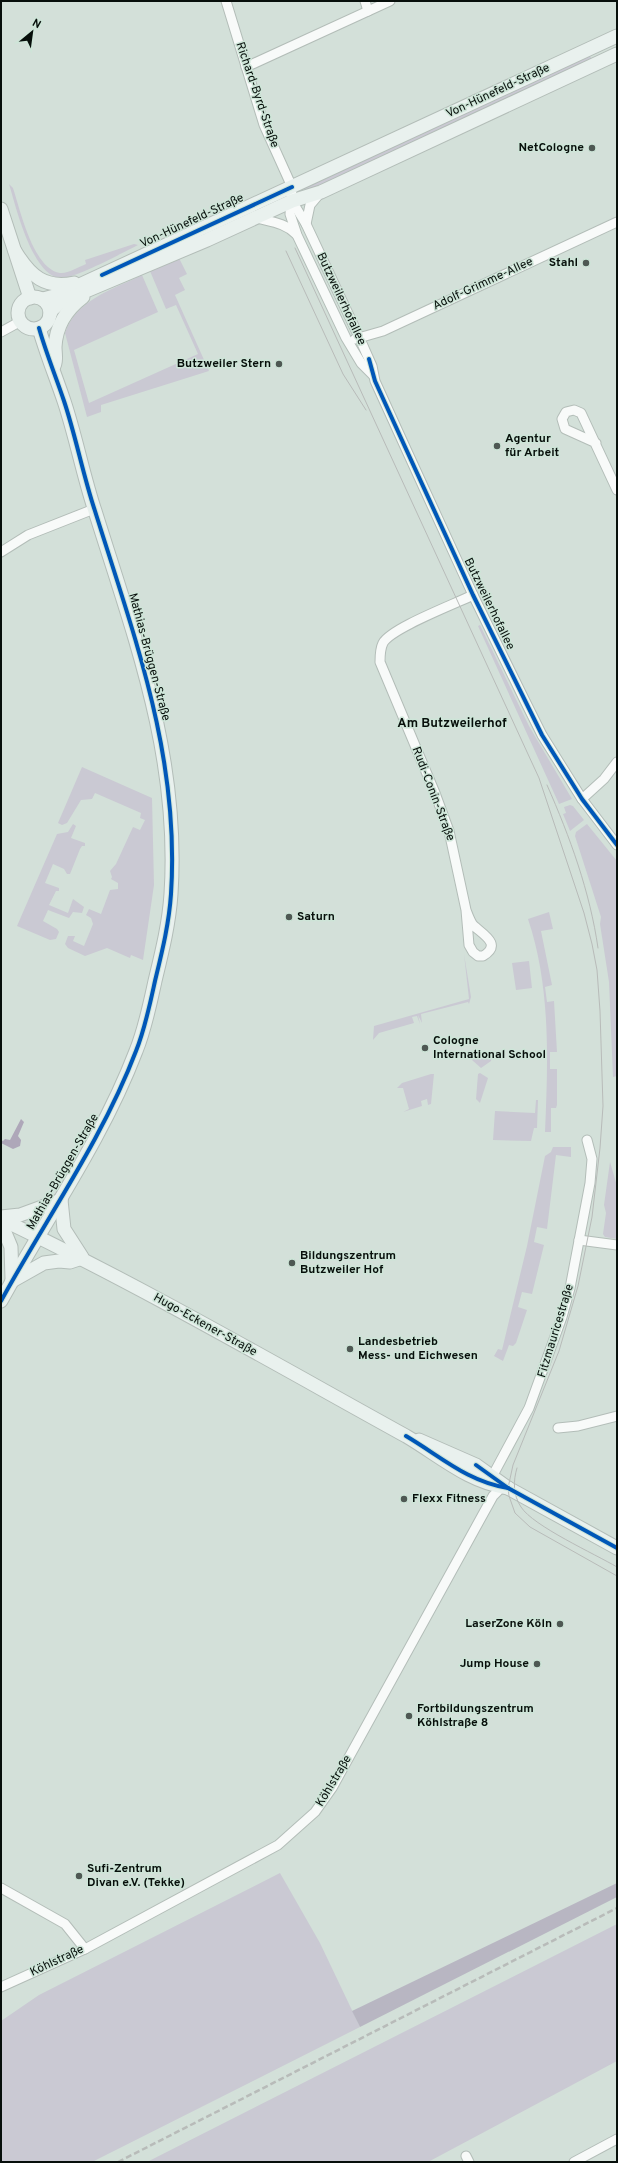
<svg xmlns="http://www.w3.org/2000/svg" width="618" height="2163" viewBox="0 0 618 2163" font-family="Overpass,sans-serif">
<rect width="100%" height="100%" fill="#d3e0d9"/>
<g fill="#cac9d3">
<polygon points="588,53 593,61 322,186 303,190 304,188"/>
<path d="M9,184L13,188C20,209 33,269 60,273C67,274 79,267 86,264L85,260L134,244L138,245C122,253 78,277 62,278C33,279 16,207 9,184Z"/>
<path d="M179,258L187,274L179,278L185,290L175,295L209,371L101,405V412L87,417L65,333C77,299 112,290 142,275L158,312L74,350L89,403L198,354L176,305L166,309L150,271Z"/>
<polygon points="480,625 529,726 572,799 559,804 478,626"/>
<polygon points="82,767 152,798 154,885 143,960 131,955 130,958 107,948 85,956 68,948 65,944 68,936 75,936 73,941 84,946 93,924 91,918 86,915 89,909 101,914 110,890 118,889 118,883 111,879 112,877 110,871 116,864 133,827 140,830 145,820 140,818 141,813 95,793 92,799 81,800 67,823 62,825 58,823"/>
<polygon points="570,805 573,806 584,820 570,831 563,814 566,813 564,807"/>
<polygon points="73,824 76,826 71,838 85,843 85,846 82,846 80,849 70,874 67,874 64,869 53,864 45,883 59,888 59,891 56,891 49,905 68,913 73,899 84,907 82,913 73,912 69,918 48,910 43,921 57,929 59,932 56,939 50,940 17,926 57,834 68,832"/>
<polygon points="587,824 617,861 617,1076 613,1077 609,982 600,924 601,917 575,836 576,832"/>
<path d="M549,912L553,929L541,931L552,985L545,987L547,1002L554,1001L557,1052H550V1069H557V1105L556,1108H551V1132H545C548,1062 551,987 528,919Z"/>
<polygon points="464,954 471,997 469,1004 468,1002 421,1014 422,1023 418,1015 420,1024 417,1016 412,1017 414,1023 379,1033 373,1040 374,1026 469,999"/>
<polygon points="529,961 532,988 516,990 512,963"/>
<polygon points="488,1053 492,1055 491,1061 481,1068 472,1060 473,1057"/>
<polygon points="480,1073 488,1078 480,1103 476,1099 478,1074"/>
<polygon points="431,1074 434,1074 431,1104 428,1105 427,1099 421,1101 422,1106 403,1112 409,1109 403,1088 397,1088 402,1083"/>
<polygon points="536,1100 538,1100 537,1128 534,1128 531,1141 493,1140 495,1111 535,1113"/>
<polygon points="553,1147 571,1147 571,1157 556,1155 547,1229 537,1227 534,1242 544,1245 532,1294 522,1292 518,1307 527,1310 516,1343 513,1346 509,1345 503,1361 494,1356 498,1349 502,1350 527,1246 545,1156 551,1152"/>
<polygon points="610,1162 617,1186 617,1239 605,1237 603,1234 606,1213 604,1205"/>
<polygon points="280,1873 320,1943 360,2027 92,2162 1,2162 1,2021 39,1995"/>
<polygon points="617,1924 617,2061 428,2162 147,2162"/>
</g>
<polygon fill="#b8b6c2" points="617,1883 617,1897 360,2027 352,2011"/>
<polygon fill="#aea7b9" points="21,1119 24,1122 18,1136 21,1140 20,1146 13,1149 1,1143 1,1140 3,1141 5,1139 10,1140"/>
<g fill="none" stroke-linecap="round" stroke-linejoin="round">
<defs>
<g id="street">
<polyline points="226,1 264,125 292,187 290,214 297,235 346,338 361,363 373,375"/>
<polyline points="365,1 368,11"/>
<polyline points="246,67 390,1"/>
<polyline points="292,201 306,224 360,339 372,366 375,381 406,449 473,595 525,701 542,735 582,799 617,845"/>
<path d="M257,218C272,222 285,223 296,234"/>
<polyline points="306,224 310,205 321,192"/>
<polyline points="1,332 21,321"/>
<polyline points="355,339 383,331 617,222"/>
<polyline points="596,443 565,429 562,419 566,412 574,410 581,413 617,490"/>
<polyline points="1,552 28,535 94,509"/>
<polyline points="582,799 604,779 617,762"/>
<path d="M466,910C468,915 470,921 473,925C482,934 503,944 483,956H478L473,952L469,945L466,910L449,831L435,793L380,662C380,655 380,649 383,643C391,628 455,604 473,595"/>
<polyline points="579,1240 617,1245"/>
<polyline points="558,1428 578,1426 617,1416"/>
<polyline points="492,1481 493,1475 529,1408 562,1317 570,1288 590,1183 592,1159 587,1140"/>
<polyline points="1,1888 65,1924 85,1949"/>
<polyline points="1,1987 85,1949 278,1845 315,1812 332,1788 493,1496 500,1489 506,1488"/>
<polyline points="466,2156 469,2162"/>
<polyline points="574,2162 617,2139"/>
</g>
<g id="secondary">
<polyline points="1,209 30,298"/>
<path d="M15,251C30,276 45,289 74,283"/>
<circle cx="34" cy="313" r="16"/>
<polyline points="43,299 58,295 617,36"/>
<polyline points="50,314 52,310 61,302 86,291 207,240 292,201 321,192 617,54"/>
<path d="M54,366C57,360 55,354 55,347C56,326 67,309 83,297"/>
<polyline points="61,1200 64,1229 82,1257"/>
<polyline points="1,1217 20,1215 61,1200"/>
<path d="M1,1219C139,1285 272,1362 406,1436C440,1456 468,1482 508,1488"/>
<polyline points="1,1223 11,1247 12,1279"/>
<polyline points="12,1281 44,1263 59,1261 70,1262 82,1258"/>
<path d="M1,1301C47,1217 102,1140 136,1051C145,1029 150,1004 155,981C162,952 169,924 171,894C180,757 135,639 95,511C83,475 76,437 64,401C56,377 46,353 39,328"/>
<polyline points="419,1440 476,1465 508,1488 617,1548"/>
</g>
</defs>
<use href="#street" stroke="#b3bdb8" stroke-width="11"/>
<use href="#secondary" stroke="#b3bdb8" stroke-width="15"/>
<use href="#street" stroke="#f8faf9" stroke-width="9"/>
<use href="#secondary" stroke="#e9f1ee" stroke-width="13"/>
<g stroke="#b8bbb9" stroke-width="1">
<polyline points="295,248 539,778 584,913 592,944 597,970 600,1011 603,1106 600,1148 592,1217 578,1286 559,1351 513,1465 508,1488 509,1496 515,1513 530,1527 617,1576"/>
<polyline points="286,251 343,374 366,410"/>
<path d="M547,785C570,837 590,892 598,948"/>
<path d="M517,1468C513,1481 513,1495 521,1507C533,1526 595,1554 617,1567"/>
</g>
<polyline stroke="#b8bbb9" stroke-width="2.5" stroke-dasharray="6 3" stroke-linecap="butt" points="118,2162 617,1908"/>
<defs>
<g id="cycleway">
<polyline points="102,275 292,187"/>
<polyline points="369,359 375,381 406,449 473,595 542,735 582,799 617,845"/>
<path d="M1,1301C47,1217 102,1140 136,1051C145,1029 150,1004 155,981C162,952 169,924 171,894C180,757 135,639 95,511C83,475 76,437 64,401C56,377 46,353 39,328"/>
<path d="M406,1436C440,1456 468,1482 508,1488"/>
<polyline points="476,1465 508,1488 617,1548"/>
</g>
</defs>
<use href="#cycleway" stroke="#cee5d8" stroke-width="6"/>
<use href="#cycleway" stroke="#0057b8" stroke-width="4"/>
</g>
<g fill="#4e5853" stroke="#cee5d8" stroke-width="1.5">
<circle cx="592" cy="148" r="4"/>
<circle cx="586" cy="263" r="4"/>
<circle cx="279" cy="364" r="4"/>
<circle cx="497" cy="446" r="4"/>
<circle cx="289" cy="917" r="4"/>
<circle cx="425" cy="1048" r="4"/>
<circle cx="292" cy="1263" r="4"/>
<circle cx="350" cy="1349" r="4"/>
<circle cx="404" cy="1499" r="4"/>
<circle cx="560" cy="1624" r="4"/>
<circle cx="537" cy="1664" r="4"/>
<circle cx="409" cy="1716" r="4"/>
<circle cx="79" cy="1876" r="4"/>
</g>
<g text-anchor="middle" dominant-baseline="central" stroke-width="3" stroke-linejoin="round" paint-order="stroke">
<g font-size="12" fill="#070f0b" stroke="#cee5d8">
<text transform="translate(498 91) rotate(-25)">Von-Hünefeld-Straße</text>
<text transform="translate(257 95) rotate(71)">Richard-Byrd-Straße</text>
<text transform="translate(192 221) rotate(-25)">Von-Hünefeld-Straße</text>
<text transform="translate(483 284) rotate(-25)">Adolf-Grimme-Allee</text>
<text transform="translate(341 299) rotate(65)">Butzweilerhofallee</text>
<text transform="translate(489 604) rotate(64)">Butzweilerhofallee</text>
<text transform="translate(149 657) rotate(75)">Mathias-Brüggen-Straße</text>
<text transform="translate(433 794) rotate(69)">Rudi-Conin-Straße</text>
<text transform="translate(63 1172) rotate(-60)">Mathias-Brüggen-Straße</text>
<text transform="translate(205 1325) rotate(29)">Hugo-Eckener-Straße</text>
<text transform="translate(556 1331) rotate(-73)">Fitzmauricestraße</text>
<text transform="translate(334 1781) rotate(-59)">Köhlstraße</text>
<text transform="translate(57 1961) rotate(-25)">Köhlstraße</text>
</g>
<g font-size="12" font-weight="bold" fill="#070f0b" stroke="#cee5d8" text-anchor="start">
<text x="584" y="148" text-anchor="end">NetCologne</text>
<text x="578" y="263" text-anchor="end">Stahl</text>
<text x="271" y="364" text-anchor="end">Butzweiler Stern</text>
<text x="505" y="439">Agentur<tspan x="505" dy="14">für Arbeit</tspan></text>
<text x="297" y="917">Saturn</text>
<text x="433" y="1041">Cologne<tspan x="433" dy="14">International School</tspan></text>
<text x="300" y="1256">Bildungszentrum<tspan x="300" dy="14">Butzweiler Hof</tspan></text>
<text x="358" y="1342">Landesbetrieb<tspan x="358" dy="14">Mess- und Eichwesen</tspan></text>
<text x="412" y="1499">Flexx Fitness</text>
<text x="552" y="1624" text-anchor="end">LaserZone Köln</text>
<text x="529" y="1664" text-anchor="end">Jump House</text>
<text x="417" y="1709">Fortbildungszentrum<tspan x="417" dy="14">Köhlstraße 8</tspan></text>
<text x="87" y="1869">Sufi-Zentrum<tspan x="87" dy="14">Divan e.V. (Tekke)</tspan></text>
</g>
<g font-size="13" font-weight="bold" fill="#070f0b" stroke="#cee5d8">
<text x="452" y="724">Am Butzweilerhof</text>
</g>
</g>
<rect width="618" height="2163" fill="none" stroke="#070f0b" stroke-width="4"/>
<g transform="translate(32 32) rotate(29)" stroke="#cee5d8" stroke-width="3" paint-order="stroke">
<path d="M0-3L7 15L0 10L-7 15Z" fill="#070f0b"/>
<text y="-6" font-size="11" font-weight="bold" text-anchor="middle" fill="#070f0b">N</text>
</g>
</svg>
